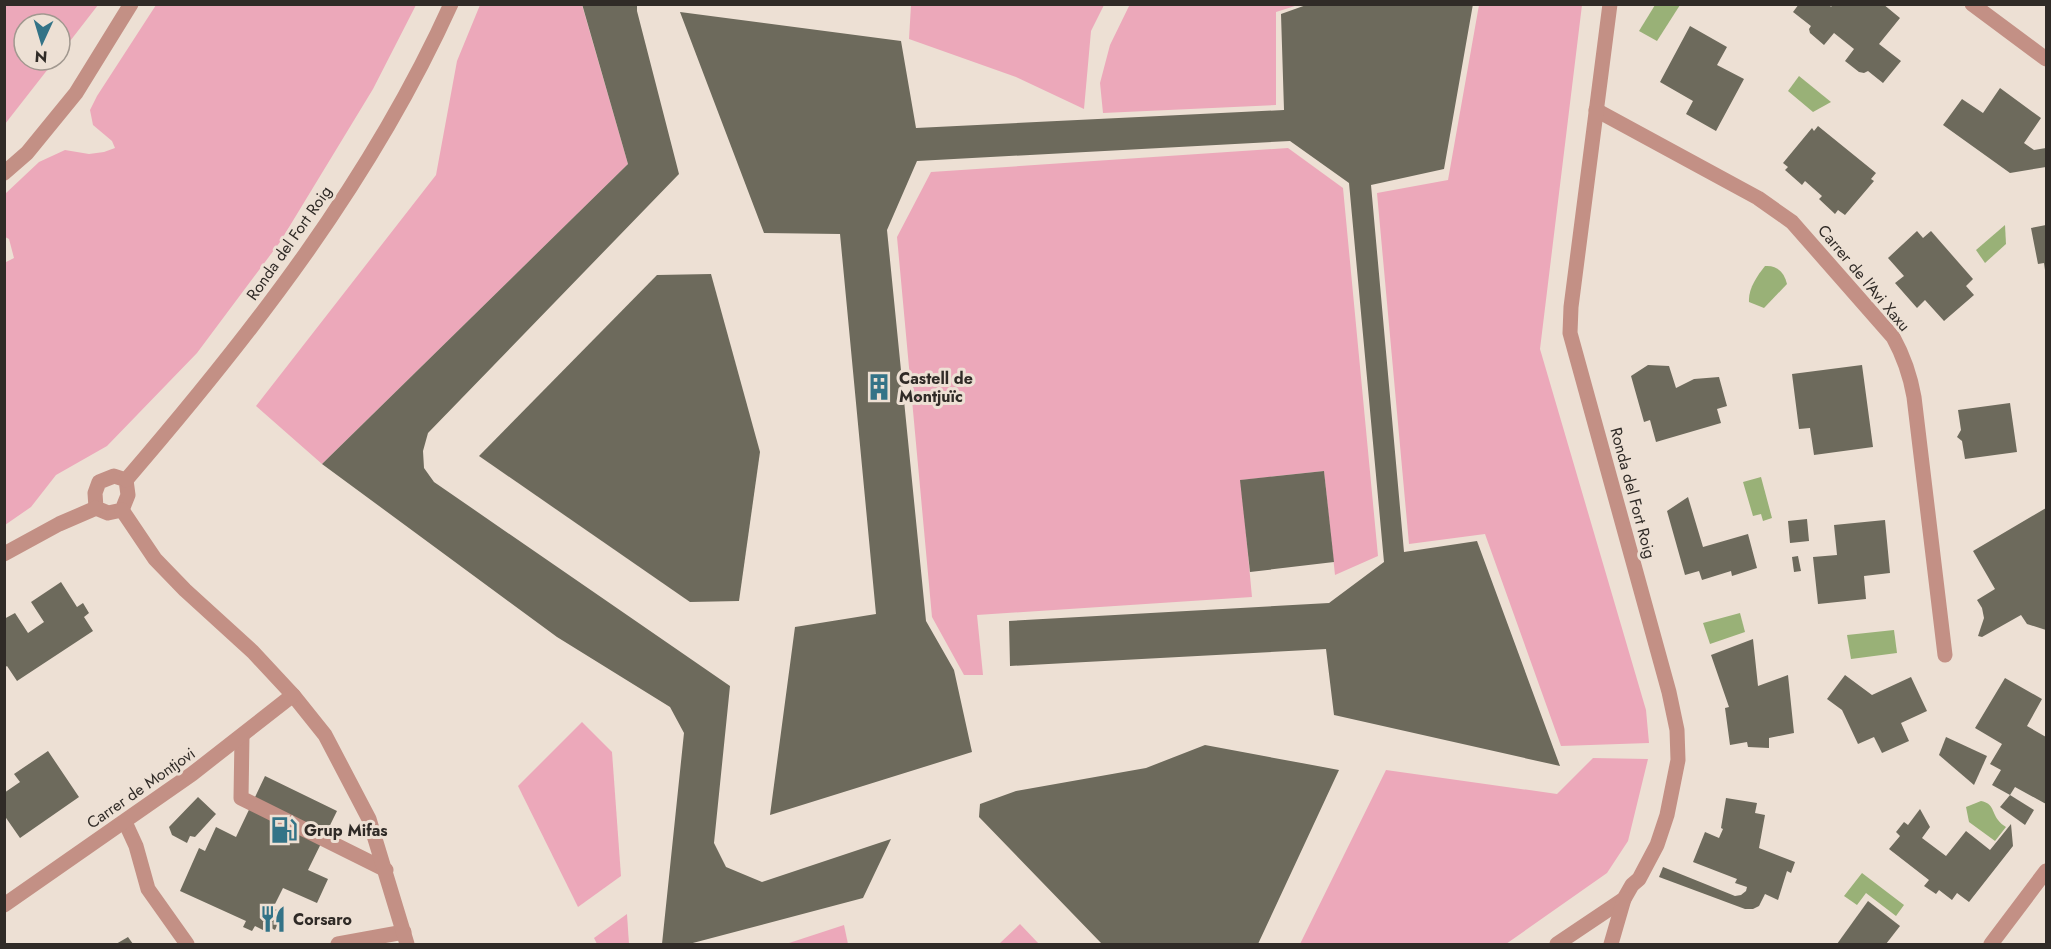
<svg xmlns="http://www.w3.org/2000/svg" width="2051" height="949" viewBox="0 0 2051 949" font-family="Jost,sans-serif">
<rect width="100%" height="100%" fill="#ede0d4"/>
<g fill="#eca8ba">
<polygon points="5,4 98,5 60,54 60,24 24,24 24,60 55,60 5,124"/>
<polygon points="1130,4 1298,5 1276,12 1276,105 1103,113 1100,83 1110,45"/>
<polygon points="156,5 416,5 373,89 280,242 197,353 107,446 56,475 31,507 5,525 4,263 14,258 9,239 5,237 5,194 39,162 65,150 89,154 104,152 115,148 112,141 93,125 90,110 97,96"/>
<polygon points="480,5 582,5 628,164 322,464 256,406 436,175 457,61"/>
<polygon points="911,5 1104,5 1091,31 1084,109 1016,77 909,39"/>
<polygon points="1479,5 1582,5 1540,349 1646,710 1649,743 1561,746 1485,534 1409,544 1377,193 1448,180"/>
<polygon points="1288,148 1343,188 1378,556 1335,575 1324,471 1241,480 1252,597 977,615 983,675 964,675 932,617 897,237 931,172"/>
<polygon points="582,722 612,752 621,876 578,907 518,786"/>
<polygon points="1593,758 1648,759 1628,841 1607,873 1506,944 1300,944 1386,770 1557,794"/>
<polygon points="627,914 629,944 597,944 594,938"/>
<polygon points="1020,924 1039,944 999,944"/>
<polygon points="844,925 848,944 789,944 789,943"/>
</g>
<g fill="#99b177">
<polygon points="1655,5 1680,5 1657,41 1639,31"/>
<polygon points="1799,76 1831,102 1813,112 1788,91"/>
<polygon points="2005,225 2006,244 1985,263 1976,250"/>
<path d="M1765,266C1777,265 1784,272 1787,284L1764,308L1749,302C1748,289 1757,276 1765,266Z"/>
<polygon points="1761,477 1772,518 1763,521 1761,514 1753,516 1743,482"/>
<polygon points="1740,613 1745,632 1710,644 1703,623"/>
<polygon points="1894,630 1897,653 1851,659 1847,635"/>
<path d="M1981,801C1994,804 1991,810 1998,820C2000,823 2003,825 2006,827L1995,841L1969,822L1966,807Z"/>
<polygon points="1862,873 1904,905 1896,916 1866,893 1857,905 1844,896"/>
</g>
<g fill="#6d6a5c">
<polygon points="582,4 637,4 637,11 679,174 428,433 423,451 424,468 434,482 730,686 714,843 726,867 762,882 891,839 863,898 689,944 662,944 684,733 670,707 557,637 322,464 628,164"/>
<polygon points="1309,4 1473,4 1444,169 1371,185 1404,552 1477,541 1560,766 1334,715 1326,649 1010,666 1009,621 1329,603 1384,562 1349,183 1290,141 917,161 887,230 926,621 954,670 972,752 770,815 795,627 876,614 840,234 764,233 680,12 901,41 916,128 1284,110 1281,14"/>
<polygon points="1799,4 1829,4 1831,7 1833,4 1883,4 1900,18 1879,44 1901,61 1883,83 1868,71 1864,73 1859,72 1845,61 1854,49 1834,33 1824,45 1810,33 1809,29 1811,26 1793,12"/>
<polygon points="1690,26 1727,47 1717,65 1744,79 1716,131 1686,114 1693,101 1660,82"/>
<polygon points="2000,88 2041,118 2024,143 2034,150 2046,148 2046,167 2010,173 1943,125 1962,99 1983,113"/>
<polygon points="1818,126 1876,173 1871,179 1874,181 1845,215 1838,210 1835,214 1819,199 1822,196 1805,181 1802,185 1785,170 1788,167 1783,163 1812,128 1814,131"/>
<polygon points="2046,225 2046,270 2045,270 2044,263 2038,264 2031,228"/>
<polygon points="1917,231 1923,238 1931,231 1973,279 1966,286 1974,295 1944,321 1925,300 1917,308 1895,283 1904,276 1888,258"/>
<polygon points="711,274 760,452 739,601 690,602 479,456 657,275"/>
<polygon points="1648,365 1669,366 1676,388 1694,379 1719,377 1727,406 1717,409 1721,423 1656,442 1650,420 1644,422 1631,376"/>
<polygon points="1862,365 1873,447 1814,455 1810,428 1799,429 1792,374"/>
<polygon points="2010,403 2017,452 1965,459 1962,441 1957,437 1961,430 1958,410"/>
<polygon points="1324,471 1334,562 1250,572 1240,480"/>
<polygon points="1688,497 1703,547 1748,534 1757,568 1732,576 1731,571 1702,580 1699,571 1685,575 1667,511"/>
<polygon points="2046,508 2046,630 2027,624 2021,615 1982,637 1978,636 1984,618 1982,608 1977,600 1995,589 1973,551"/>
<polygon points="1807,519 1809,541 1790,543 1788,521"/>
<polygon points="1885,520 1890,573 1864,576 1866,599 1818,604 1813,557 1837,555 1834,525"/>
<polygon points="1798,556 1801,571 1794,572 1792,557"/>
<polygon points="61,582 77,607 83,603 89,613 84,617 93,631 17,681 7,666 4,668 4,619 15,613 28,633 44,622 31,602"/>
<polygon points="1753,639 1758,686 1788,675 1794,733 1769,738 1769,748 1748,747 1747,742 1730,745 1725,708 1729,707 1711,655"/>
<polygon points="1845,675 1872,695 1911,677 1927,711 1901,723 1909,741 1882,753 1874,737 1858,744 1842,710 1827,699"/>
<polygon points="2005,678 2042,699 2027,726 2046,737 2046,804 2015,787 2010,795 1992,785 2001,770 1990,764 2002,744 1975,728"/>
<polygon points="1946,737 1987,756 1974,785 1939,755"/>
<polygon points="1205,745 1339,770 1258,944 1102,944 979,817 980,804 1016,791 1146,768"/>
<polygon points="48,751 79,797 20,838 4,815 4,793 20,782 14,774"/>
<polygon points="265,776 337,811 308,870 328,879 317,903 283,888 273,908 283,913 275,930 265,925 263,930 255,926 252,931 243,927 246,921 180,891 199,848 205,851 216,827 236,837"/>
<polygon points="2010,795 2034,810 2025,825 2000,807"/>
<polygon points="198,797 216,814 195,837 190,836 187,843 172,835 169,827"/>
<polygon points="1726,798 1757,803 1755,813 1765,815 1759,848 1795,862 1791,873 1787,871 1778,900 1765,894 1759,906 1753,909 1745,909 1659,877 1663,867 1735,896 1741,895 1746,891 1747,887 1735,883 1737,879 1693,862 1705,832 1719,838 1723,829 1721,828"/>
<polygon points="1920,809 1930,827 1922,838 1946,856 1966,831 1990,850 2011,824 2013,846 1969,902 1957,893 1952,900 1939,890 1936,894 1924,886 1929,880 1889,849 1900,836 1896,832 1904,822 1908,825"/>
<polygon points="1868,901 1900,926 1886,944 1837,944"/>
<polygon points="128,937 133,944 116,944"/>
</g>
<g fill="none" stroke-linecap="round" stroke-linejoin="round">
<g stroke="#c39085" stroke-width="15">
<polyline points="242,737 241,798 386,870"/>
<polyline points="125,822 136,846 148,889 187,944"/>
<polyline points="338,944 404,932"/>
</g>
<g stroke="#c39085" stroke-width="15">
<polyline points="1972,4 2046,59"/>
<path d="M1596,110L1758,198L1792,222L1893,337C1904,357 1910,374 1914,397L1945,655"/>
<polyline points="4,173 27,153 76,93 131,4"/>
<polygon points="114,476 126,480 128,495 122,510 108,513 96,508 95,493 99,482"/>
<path d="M126,480C251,335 371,181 451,4"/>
<polyline points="122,510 155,559 185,590 253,652 293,695 325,735 369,819 407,944"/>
<polyline points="4,554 59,524 96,508"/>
<polyline points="4,905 192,774 293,695"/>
<polyline points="1557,944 1624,899 1632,885 1639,879 1657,845 1667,815 1678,760 1677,730 1669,692 1570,333 1571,307 1610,4"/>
<polyline points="1611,944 1624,899"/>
<polyline points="1991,944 2046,871"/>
</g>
</g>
<defs>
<symbol id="building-bare" viewBox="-9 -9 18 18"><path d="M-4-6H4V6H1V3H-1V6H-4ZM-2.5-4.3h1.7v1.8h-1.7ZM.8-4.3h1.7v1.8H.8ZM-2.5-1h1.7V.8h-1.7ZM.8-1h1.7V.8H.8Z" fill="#337387" stroke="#ede0d4" stroke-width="2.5" paint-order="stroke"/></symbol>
<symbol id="fuel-bare" viewBox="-9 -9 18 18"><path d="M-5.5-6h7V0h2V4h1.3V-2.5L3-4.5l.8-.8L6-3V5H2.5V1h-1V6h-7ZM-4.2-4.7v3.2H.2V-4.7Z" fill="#337387" stroke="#ede0d4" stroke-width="2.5" paint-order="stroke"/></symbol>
<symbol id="restaurant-bare" viewBox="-9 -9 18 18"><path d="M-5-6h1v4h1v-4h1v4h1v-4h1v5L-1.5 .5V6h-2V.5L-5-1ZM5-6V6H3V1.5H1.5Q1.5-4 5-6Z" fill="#337387" stroke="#ede0d4" stroke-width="2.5" paint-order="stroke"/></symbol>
</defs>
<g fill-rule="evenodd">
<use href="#building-bare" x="860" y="368" width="38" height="38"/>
<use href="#fuel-bare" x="265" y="811" width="38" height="38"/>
<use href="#restaurant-bare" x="254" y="900" width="38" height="38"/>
</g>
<g text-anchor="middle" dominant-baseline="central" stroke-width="6" stroke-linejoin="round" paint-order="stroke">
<g font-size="16" fill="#302b27" stroke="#ede0d4">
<text transform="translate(289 243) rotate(-55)">Ronda del Fort Roig</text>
<text transform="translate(1864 278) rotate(50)">Carrer de l'Avi Xaxu</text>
<text transform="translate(1633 493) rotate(75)">Ronda del Fort Roig</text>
<text transform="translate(141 788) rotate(-35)">Carrer de Montjovi</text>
</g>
<g font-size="16" font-weight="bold" fill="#302b27" stroke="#ede0d4" text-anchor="start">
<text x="899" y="378">Castell de<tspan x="899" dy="18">Montjuïc</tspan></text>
<text x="304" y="830">Grup Mifas</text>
<text x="293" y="919">Corsaro</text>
</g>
</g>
<rect width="2051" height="949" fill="none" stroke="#302b27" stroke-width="12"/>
<g transform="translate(42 42) rotate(184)"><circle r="28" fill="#ede0d4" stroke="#a1988f" stroke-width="1.5"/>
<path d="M0-4.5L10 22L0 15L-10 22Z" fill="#337387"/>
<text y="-9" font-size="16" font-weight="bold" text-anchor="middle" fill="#302b27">N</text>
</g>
</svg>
